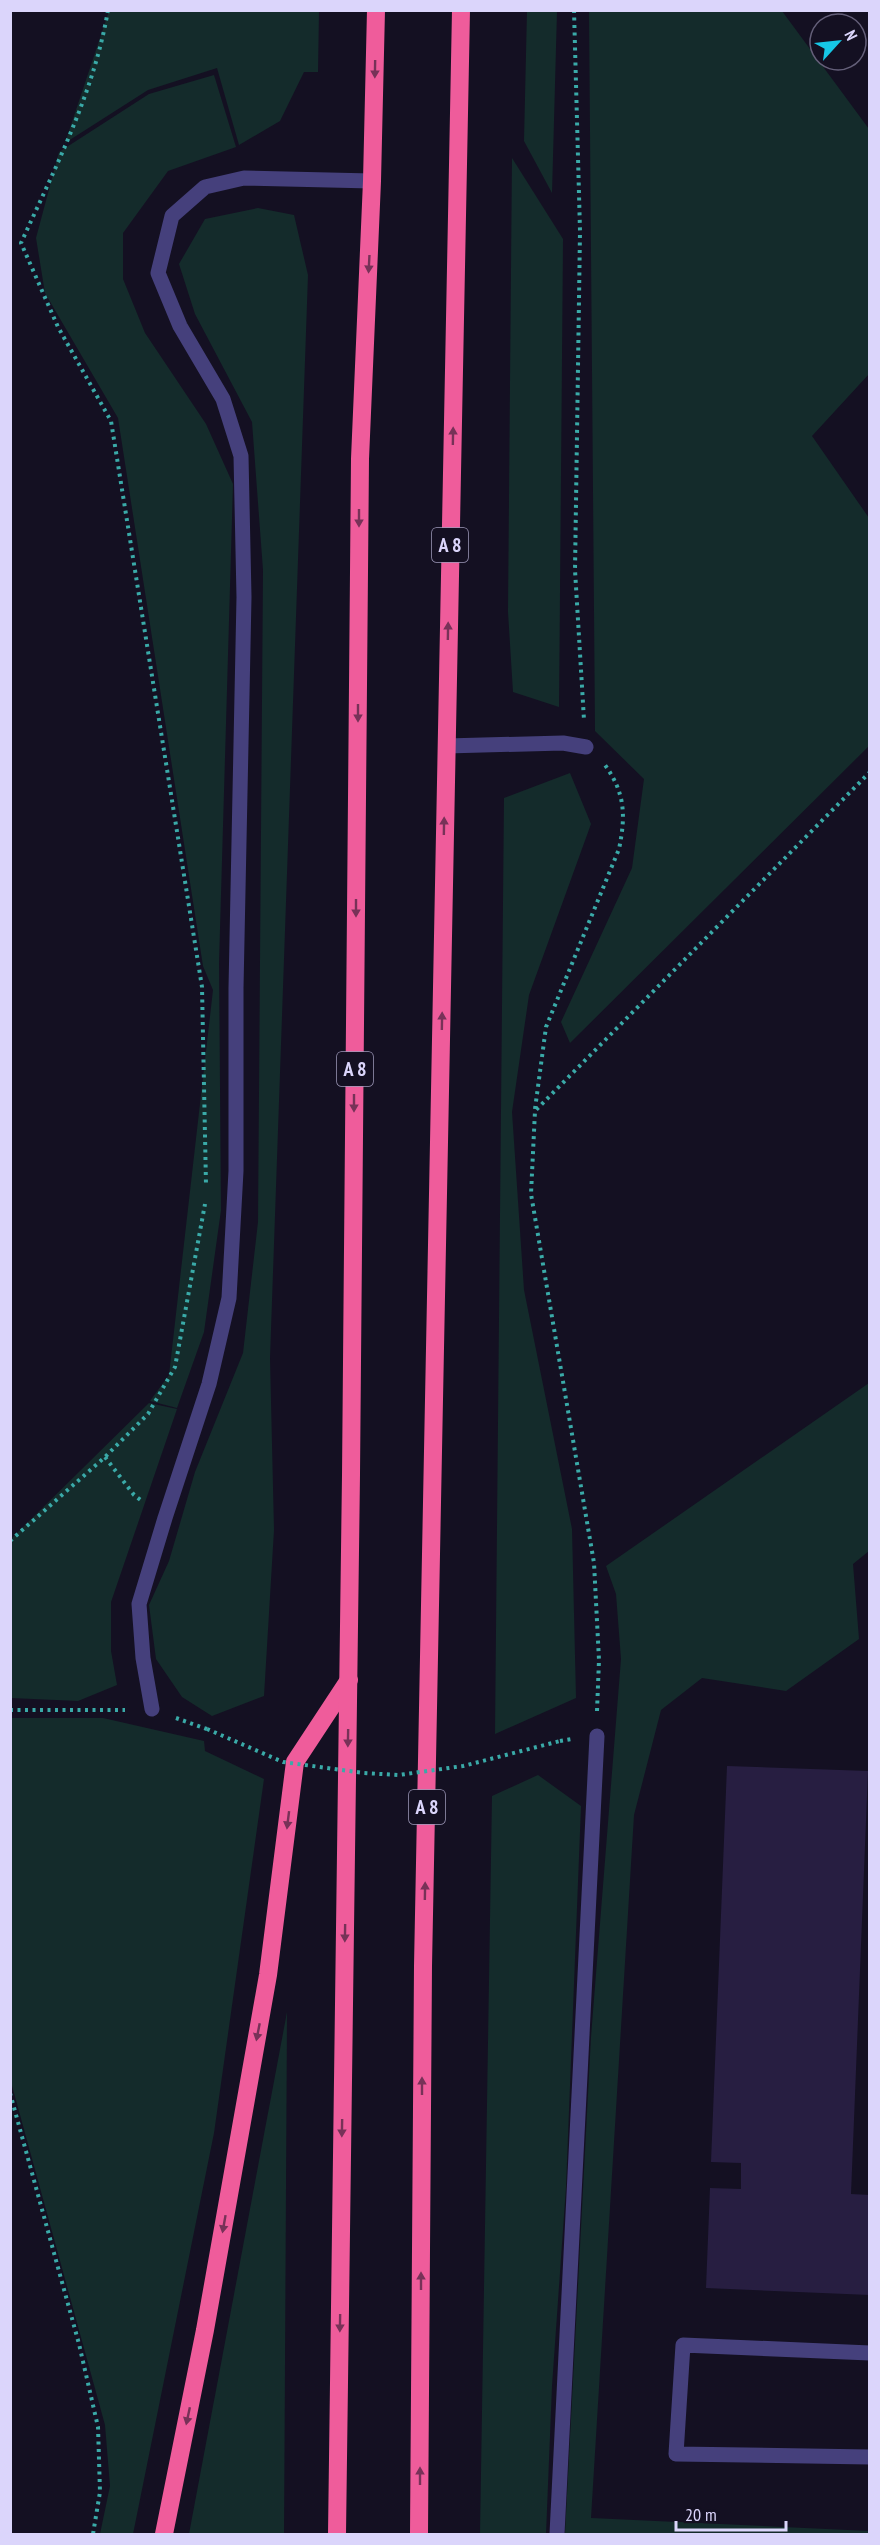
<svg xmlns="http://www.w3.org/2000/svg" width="880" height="2545" viewBox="0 0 880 2545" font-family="'PT Sans Narrow',sans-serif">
<rect width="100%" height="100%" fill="#141022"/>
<g fill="#142b2b">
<polygon points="109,11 319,11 318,72 304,72 280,121 239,145 217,68 148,90 65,143"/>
<polygon points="527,11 557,11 552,193 524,141"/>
<polygon points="589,11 782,11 869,129 869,374 812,436 869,518 870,745 570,1043 561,1022 632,868 644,779 595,731"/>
<polygon points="214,75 236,147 168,171 123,233 123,279 145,333 206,424 233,484 219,963 221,1210 204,1332 177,1408 150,1401 169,1375 213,990 203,966 118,418 45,293 36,238 59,152 149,94"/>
<polygon points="512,158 563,239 559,707 513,692 508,612"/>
<polygon points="258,208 294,215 308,275 270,1358 274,1530 264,1696 212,1716 182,1697 156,1659 149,1605 169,1561 195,1472 243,1353 258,1222 263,570 252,422 195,314 179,264 205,219"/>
<polygon points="570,773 591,824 529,995 512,1112 524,1290 572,1529 576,1698 495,1734 504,798"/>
<polygon points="869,1383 869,1551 853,1564 859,1639 786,1691 702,1678 661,1710 634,1815 591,2518 869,2531 869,2534 565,2534 591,2037 621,1659 616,1594 606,1566"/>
<polygon points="149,1403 177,1409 111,1602 111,1651 117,1685 78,1701 11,1698 11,1539"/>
<polygon points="10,1718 103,1718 204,1741 205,1751 264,1779 214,2133 133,2534 100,2534 110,2486 105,2425 11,2082"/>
<polygon points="538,1775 581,1806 566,2187 552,2386 546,2534 480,2534 492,1796"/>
<polygon points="287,2012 284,2534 189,2534"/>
</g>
<polygon fill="#271e41" points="727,1766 868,1771 851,2194 870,2195 870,2295 706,2288 710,2188 741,2189 741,2163 711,2162"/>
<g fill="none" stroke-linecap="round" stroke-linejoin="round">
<g stroke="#3aaaa8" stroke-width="4" stroke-dasharray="3 4.5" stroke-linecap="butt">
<path d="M108,10C94,93 55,168 21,243L58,327L111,421L202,987L206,1185"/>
<polyline points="574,10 580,231 575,570 584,720"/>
<path d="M535,1109L546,1027L619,849C626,815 625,793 605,765"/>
<polyline points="105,1457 134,1495 142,1501"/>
<polyline points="10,1541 105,1457 148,1414 175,1367 205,1204"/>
<polyline points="10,1710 125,1710"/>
<polyline points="597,1711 599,1660 594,1563 531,1194 535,1111 870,772"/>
<polyline points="176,1718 207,1729"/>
<polyline points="560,1741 572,1739"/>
<polyline points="10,2093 79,2344 98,2427 100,2492 93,2534"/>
</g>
<g stroke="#45407c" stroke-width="15">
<polyline points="446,746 563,743 586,747"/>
<polyline points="152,1709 143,1658 139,1604 165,1518 209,1384 229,1298 236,1171 236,988 244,597 241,456 223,399 180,326 158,273 172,216 205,187 244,178 372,181"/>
<polyline points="870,2353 683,2345 676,2454 870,2457"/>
<polyline points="557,2534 597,1736"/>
</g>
<g stroke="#ef5c9b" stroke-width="18">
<polyline points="164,2534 205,2330 268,1975 295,1762 349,1680"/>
<polyline points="337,2534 351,1475 360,459 372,181 376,10"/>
<polyline points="419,2534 423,1966 461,10"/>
</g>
<polyline stroke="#3aaaa8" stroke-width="4" stroke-dasharray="3 4.5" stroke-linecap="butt" points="207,1729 283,1762 364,1773 399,1775 463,1766 560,1741"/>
</g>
<defs><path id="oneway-solid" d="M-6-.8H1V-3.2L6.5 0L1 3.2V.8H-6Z" transform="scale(1.5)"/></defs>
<g fill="#773258">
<use href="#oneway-solid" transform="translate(375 69) rotate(91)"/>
<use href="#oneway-solid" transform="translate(369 264) rotate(93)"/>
<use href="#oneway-solid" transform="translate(453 436) rotate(-89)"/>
<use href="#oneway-solid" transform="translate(359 518) rotate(90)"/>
<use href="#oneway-solid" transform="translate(448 631) rotate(-89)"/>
<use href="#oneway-solid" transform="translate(358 713) rotate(90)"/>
<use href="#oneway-solid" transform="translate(444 826) rotate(-89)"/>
<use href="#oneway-solid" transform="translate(356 908) rotate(90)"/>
<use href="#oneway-solid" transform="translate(442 1021) rotate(-89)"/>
<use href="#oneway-solid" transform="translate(354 1103) rotate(90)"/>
<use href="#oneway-solid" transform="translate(348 1738) rotate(91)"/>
<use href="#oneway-solid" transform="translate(288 1820) rotate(97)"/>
<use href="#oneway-solid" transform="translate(425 1891) rotate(-89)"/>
<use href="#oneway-solid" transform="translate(345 1933) rotate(91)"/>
<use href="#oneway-solid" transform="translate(258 2032) rotate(101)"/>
<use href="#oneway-solid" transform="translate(422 2086) rotate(-90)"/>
<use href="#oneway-solid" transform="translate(342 2128) rotate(91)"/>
<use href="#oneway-solid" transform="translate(224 2224) rotate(100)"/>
<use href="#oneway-solid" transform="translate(421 2281) rotate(-90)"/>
<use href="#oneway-solid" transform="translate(340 2323) rotate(91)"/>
<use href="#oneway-solid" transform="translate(188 2416) rotate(102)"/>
<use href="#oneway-solid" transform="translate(420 2476) rotate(-90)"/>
</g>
<g text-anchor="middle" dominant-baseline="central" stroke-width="5" stroke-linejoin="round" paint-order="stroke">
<g fill="#141022" stroke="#9f9aba" stroke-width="1.5">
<rect x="432" y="528" width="36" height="34" rx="4.5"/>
<rect x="337" y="1052" width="36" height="34" rx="4.5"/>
<rect x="409" y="1790" width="36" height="34" rx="4.5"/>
</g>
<g font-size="20" font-weight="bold" fill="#dbd5fb">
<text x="450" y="545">A 8</text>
<text x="355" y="1069">A 8</text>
<text x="427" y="1807">A 8</text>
</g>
</g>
<rect width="880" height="2545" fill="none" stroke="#dbd5fb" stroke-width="24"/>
<g transform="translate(838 42) rotate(63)"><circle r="28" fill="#141022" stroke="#645f79" stroke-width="1.5"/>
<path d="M0-4.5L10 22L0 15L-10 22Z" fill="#16c7e6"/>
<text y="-9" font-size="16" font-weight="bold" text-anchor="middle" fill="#dbd5fb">N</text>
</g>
<path d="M676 2521v9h110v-9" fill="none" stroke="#dbd5fb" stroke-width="3"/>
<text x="685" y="2521" font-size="18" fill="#dbd5fb" stroke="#141022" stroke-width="4.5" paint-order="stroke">20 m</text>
</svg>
